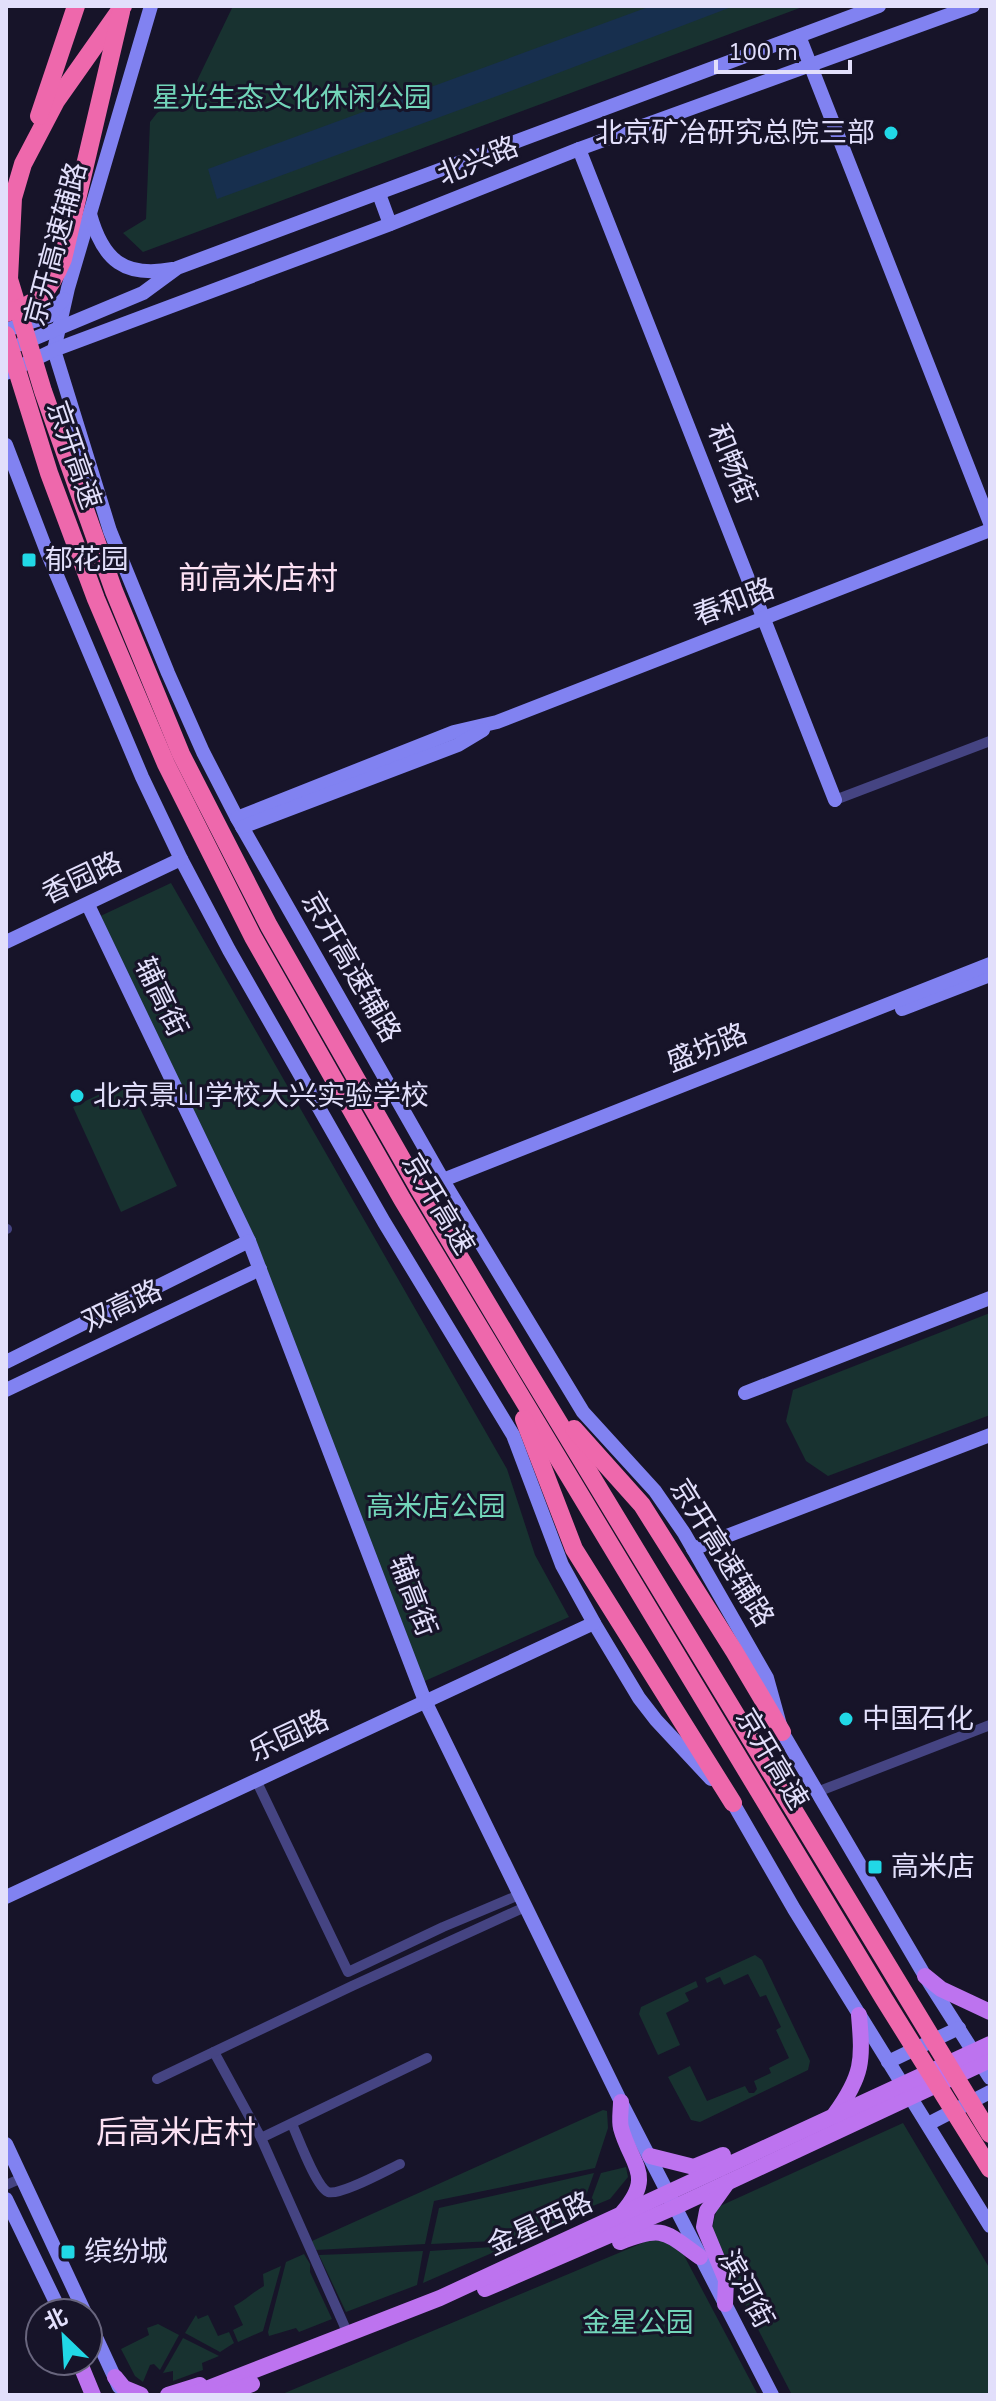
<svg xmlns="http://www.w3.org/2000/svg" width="996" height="2401" viewBox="0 0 996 2401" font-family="'Nunito Sans','Noto Sans SC',sans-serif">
<rect width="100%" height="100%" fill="#171429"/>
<g fill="#183230">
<polygon points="233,6 805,6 143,252 123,233 146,219 150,122 157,113 192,91"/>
<polygon points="171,883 507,1469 535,1555 569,1617 418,1684 274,1303 94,919"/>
<polygon points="127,1081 177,1186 121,1212 73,1107"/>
<polygon points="990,1313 990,1415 828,1476 806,1461 786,1421 793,1390"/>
<polygon points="755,1955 762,1960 810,2061 808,2070 700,2122 691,2120 668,2077 690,2066 707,2101 745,2086 749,2093 754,2093 757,2089 754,2081 771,2073 769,2068 789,2058 776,2030 781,2027 766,1995 760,1997 748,1974 724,1985 720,1977 707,1983 705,1978"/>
<polygon points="696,1981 698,1987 685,1993 689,2001 666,2013 680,2045 658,2055 639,2014 641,2007"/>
<polygon points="603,2110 607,2111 608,2128 595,2168 434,2201 425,2244 316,2250 312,2241"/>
<path d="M903,2123L990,2269V2395H792L714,2244C711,2230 713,2220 718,2207Z"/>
<polygon points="626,2167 628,2177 610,2199 588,2208 601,2173"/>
<polygon points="594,2173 580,2213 516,2240 431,2244 439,2208"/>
<polygon points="671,2231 758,2395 280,2395"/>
<polygon points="508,2246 423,2283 430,2251"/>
<polygon points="423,2251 417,2285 346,2312 319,2255"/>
<polygon points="304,2254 310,2264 310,2272 332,2319 299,2332 296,2328 269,2336 268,2332 286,2262"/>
<path d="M281,2266L263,2331L238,2342L233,2330L243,2325L234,2306C246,2300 253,2292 264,2286L263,2274Z"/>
<polygon points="196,2315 198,2319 208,2315 218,2336 229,2332 234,2343 220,2352 185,2333"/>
<polygon points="158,2324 179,2335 160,2370 154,2364 150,2365 143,2382 135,2376 121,2349 149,2335 147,2328"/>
<polygon points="183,2338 219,2356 202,2363 203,2370 173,2381 173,2371 163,2373"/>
</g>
<polygon fill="#172f4e" points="651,6 734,6 524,86 217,199 208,169"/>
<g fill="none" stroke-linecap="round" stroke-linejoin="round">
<g stroke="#454482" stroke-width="10">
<polyline points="835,800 990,741"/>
<polyline points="6,1229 7,1229"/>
<polyline points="256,1780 348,1972 443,1927 519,1895"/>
<polyline points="817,1792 990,1725"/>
<polyline points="214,2052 261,2138"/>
<polyline points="157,2079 352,1986 525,1907"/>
<path d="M292,2124C298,2137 316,2187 328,2192C340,2196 387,2170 400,2164"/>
<polyline points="6,2185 22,2178"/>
<polyline points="348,2334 261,2138 427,2058"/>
</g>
<g stroke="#8182f1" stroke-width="14">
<polyline points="151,6 68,288 54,350 110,531 168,673 203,752 237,818 448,1189 583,1412 655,1491 684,1533 767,1678 782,1732 925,1976 990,2078"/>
<polyline points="799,36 990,523"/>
<polyline points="579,149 835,800"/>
<polyline points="379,194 390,224"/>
<path d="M90,214C103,261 125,278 173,269"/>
<polyline points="6,330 49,316 64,299"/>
<polyline points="21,344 143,293 177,268 879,6"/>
<polyline points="6,373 54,350 388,225 579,149 973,6"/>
<polyline points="6,445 47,552 142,777 181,859 229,950 384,1222 513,1435 562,1565 594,1623 639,1698 656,1720 711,1779"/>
<polyline points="237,818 454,732 497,722 990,530"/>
<polyline points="242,827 458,745 483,730"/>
<polyline points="88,905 249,1241 425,1701 621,2102 772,2395"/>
<polyline points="6,942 181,859"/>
<polyline points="902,1009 990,975"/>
<polyline points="443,1180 990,964"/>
<polyline points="6,1362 249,1241"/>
<polyline points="6,1390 260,1269"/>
<polyline points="745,1393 990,1298"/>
<polyline points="693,1549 990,1435"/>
<polyline points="728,1797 733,1803 794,1909 990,2226"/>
<polyline points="6,1897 594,1623"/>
<polyline points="888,2062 959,2028"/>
<polyline points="928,2124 990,2092"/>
<polyline points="6,2144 85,2313"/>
<polyline points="6,2199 61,2313"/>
<polyline points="88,2320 119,2387"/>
</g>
<g stroke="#bd73ef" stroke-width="16">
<polyline points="925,1976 941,1989 990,2012"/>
<path d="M621,2102C621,2110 619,2120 621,2128C631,2165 655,2175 623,2212"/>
<path d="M835,2114C863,2075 863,2061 859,2015"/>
<polyline points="650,2156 694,2167 723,2155"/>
<path d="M620,2242C663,2225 664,2231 700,2257"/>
<polyline points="485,2289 675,2207 990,2060"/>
<polyline points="725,2304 726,2280 704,2227 707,2211 727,2183"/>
<polyline points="79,2361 93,2395"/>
<polyline points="115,2377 124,2388 141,2395"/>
<polyline points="168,2395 200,2385"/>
<polyline points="191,2395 440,2298 990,2044"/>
<polyline points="223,2395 252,2384"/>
</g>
<g stroke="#ee68ac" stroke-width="18">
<polyline points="123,6 56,101 23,164 13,198 9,279 43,391 114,591 181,754 269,926 419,1189 524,1365 990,2134"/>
<polyline points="39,116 76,6"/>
<path d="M6,313C40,304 50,290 63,259L121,12"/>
<polyline points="6,335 49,473 96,599 166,764 253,937 402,1199 884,1999 990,2169"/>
<polyline points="524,1419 574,1549 733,1803"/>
<polyline points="574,1429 642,1505 734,1651 782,1732"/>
</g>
</g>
<g fill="#21d8e6" stroke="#171429" stroke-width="3">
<circle cx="891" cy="133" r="8"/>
<rect x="21" y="552" width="16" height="16" rx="4"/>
<circle cx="77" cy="1096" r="8"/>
<circle cx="846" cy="1719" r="8"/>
<rect x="867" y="1859" width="16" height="16" rx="4"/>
<rect x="60" y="2244" width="16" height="16" rx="4"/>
</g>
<g text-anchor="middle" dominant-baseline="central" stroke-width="6" stroke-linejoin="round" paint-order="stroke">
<g font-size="28" fill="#72d5b9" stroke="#171429">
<text x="292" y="98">星光生态文化休闲公园</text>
<text x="436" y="1507">高米店公园</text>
<text x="638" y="2323">金星公园</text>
</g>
<g font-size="28" fill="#e2dffb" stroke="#171429" text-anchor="start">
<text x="875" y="133" text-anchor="end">北京矿冶研究总院三部</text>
<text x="45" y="560">郁花园</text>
<text x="93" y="1096">北京景山学校大兴实验学校</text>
<text x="862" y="1719">中国石化</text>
<text x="891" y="1867">高米店</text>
<text x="84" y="2252">缤纷城</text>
</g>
<g font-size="28" fill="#e2dffb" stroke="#171429">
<text transform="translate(478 161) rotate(-22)">北兴路</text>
<text transform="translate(56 244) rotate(-75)">京开高速辅路</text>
<text transform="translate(74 455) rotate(71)">京开高速</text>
<text transform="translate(732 464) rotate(68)">和畅街</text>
<text transform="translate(734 602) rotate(-21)">春和路</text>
<text transform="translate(82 878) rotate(-25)">香园路</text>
<text transform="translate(351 967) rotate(60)">京开高速辅路</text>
<text transform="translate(161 997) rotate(64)">辅高街</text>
<text transform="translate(707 1048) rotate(-22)">盛坊路</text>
<text transform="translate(438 1204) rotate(59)">京开高速</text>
<text transform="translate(122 1306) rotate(-25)">双高路</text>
<text transform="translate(722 1553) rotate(58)">京开高速辅路</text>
<text transform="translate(413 1596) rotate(69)">辅高街</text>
<text transform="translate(289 1736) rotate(-25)">乐园路</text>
<text transform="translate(772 1759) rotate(59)">京开高速</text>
<text transform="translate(540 2224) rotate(-25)">金星西路</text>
<text transform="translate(746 2289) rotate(62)">滨河街</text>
</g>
<g font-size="32" fill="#fce1f3" stroke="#171429">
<text x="258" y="578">前高米店村</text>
<text x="176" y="2132">后高米店村</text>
</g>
</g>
<rect width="996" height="2401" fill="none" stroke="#e2dffb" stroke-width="16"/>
<g transform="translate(64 2337) rotate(335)"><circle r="38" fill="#171429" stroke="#68657d" stroke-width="2"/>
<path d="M0-6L14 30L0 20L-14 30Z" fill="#21d8e6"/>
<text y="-12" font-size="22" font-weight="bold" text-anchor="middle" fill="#e2dffb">北</text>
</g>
<path d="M716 60v12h134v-12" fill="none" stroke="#e2dffb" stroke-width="4"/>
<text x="728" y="60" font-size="24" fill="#e2dffb" stroke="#171429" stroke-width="6" paint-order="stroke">100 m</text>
</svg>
